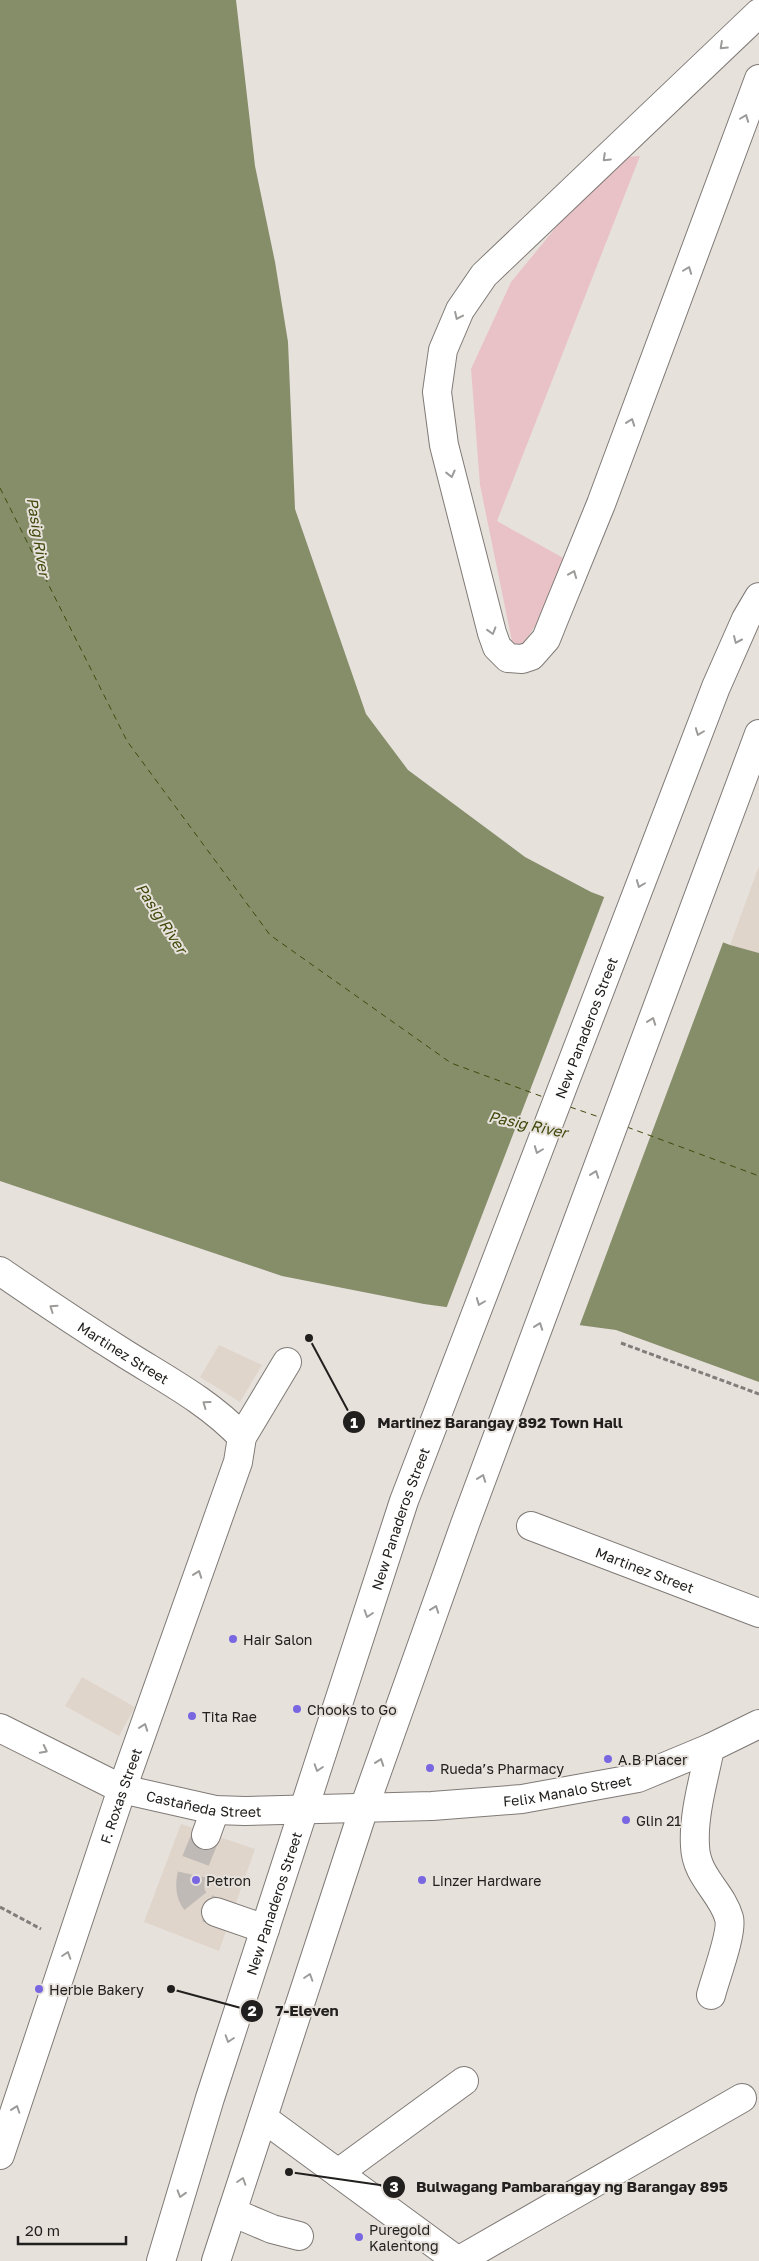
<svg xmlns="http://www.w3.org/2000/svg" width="759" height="2261" viewBox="0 0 759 2261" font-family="'Golos Text',sans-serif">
<rect width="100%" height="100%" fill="#e7e1dc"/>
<g fill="#e0d5cb">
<polygon points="759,866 759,953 730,945"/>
<polygon points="219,1345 262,1365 240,1402 200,1377"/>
<polygon points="82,1677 135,1707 119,1736 65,1706"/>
<polygon points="181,1824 255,1849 219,1951 144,1922"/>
</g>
<polygon fill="#e9c2c7" points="640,156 497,521 576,565 515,656 480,485 471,369 511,282 613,158"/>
<polygon fill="#858d69" points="0,0 236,0 255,166 275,262 288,342 295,509 366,714 408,770 525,857 591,892 730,945 759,953 759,1382 616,1330 424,1304 282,1276 0,1181"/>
<polygon fill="#e7e1dc" points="605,895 724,940 579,1327 446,1309"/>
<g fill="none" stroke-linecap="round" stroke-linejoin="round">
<g stroke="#404a0b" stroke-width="1" stroke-dasharray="6 5" stroke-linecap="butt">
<polyline points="0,488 127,741 270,935 451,1063 546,1098"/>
<polyline points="570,1107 602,1118"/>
<polyline points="627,1127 759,1176"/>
</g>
<path stroke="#c0bab6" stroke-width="28" stroke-dasharray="28 14" stroke-linecap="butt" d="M206,1835C200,1853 179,1887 198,1904C202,1907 211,1909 216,1912"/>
<defs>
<g id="minor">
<polyline points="759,13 484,275 460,310 443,350 437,392 444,445 492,633 497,647 508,658 522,659 531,656 546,639 554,619 601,504 759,79"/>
<path id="s1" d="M0,1271C42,1300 84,1328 127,1355C167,1380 209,1402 242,1437"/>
<path id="s2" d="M531,1526L759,1613"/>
<path id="s3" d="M0,1728L122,1789L215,1810L245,1811L432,1806L522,1799L638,1778L710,1748L759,1724"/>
<path d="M710,1748C704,1779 693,1814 695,1846C696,1877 722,1892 729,1918C733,1932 715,1979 711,1995"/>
<polyline points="206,1835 215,1810"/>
<polyline points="216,1912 265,1929"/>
<polyline points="263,2118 458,2261"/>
<path id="s4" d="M0,2155L122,1789L238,1462L242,1437L287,1362"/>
<polyline points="338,2173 464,2081"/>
<polyline points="232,2212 272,2229 299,2236"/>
<polyline points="458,2261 742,2098"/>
</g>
<g id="major">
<path id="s5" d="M161,2261L210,2098L404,1501L716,687L746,619L759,597"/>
<polyline points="216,2261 364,1808 465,1524 759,734"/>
</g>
</defs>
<use href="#minor" stroke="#7f7a76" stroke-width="30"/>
<use href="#major" stroke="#7f7a76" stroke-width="30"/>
<g stroke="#817d7a" stroke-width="3" stroke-dasharray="5 2.5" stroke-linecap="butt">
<polyline points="621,1343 759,1394"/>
<polyline points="0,1907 41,1929"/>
</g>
<use href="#minor" stroke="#fff" stroke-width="28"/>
<use href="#major" stroke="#fff" stroke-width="28"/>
</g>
<defs><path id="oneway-chevron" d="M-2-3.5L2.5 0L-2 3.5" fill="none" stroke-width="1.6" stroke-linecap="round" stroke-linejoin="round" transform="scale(1.25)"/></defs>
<g stroke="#9c9b9a">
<use href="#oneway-chevron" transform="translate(723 46) rotate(137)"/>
<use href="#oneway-chevron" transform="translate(745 118) rotate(-69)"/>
<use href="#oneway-chevron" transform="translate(606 158) rotate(136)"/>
<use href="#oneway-chevron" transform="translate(688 270) rotate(-69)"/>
<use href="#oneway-chevron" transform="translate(458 316) rotate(115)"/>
<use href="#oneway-chevron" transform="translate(631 422) rotate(-70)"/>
<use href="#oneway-chevron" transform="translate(451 474) rotate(76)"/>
<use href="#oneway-chevron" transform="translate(573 574) rotate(-68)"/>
<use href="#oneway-chevron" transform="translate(492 631) rotate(73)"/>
<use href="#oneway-chevron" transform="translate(737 640) rotate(114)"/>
<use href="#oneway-chevron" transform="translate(699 732) rotate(111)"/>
<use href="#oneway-chevron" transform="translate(640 884) rotate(111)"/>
<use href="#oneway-chevron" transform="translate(652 1021) rotate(-70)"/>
<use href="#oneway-chevron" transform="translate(538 1150) rotate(111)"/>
<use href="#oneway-chevron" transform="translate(595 1174) rotate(-70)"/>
<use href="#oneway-chevron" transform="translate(480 1302) rotate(111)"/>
<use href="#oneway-chevron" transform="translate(53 1308) rotate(-145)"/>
<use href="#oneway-chevron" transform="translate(539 1326) rotate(-70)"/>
<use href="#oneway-chevron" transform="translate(206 1404) rotate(-144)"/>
<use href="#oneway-chevron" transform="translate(482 1478) rotate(-70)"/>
<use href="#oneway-chevron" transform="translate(198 1574) rotate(-70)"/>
<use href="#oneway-chevron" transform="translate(435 1609) rotate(-70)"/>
<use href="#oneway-chevron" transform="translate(368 1614) rotate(108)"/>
<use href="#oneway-chevron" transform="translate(144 1727) rotate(-70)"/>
<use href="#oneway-chevron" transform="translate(44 1750) rotate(27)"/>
<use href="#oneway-chevron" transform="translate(380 1762) rotate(-70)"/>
<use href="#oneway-chevron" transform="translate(318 1768) rotate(108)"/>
<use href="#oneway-chevron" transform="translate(67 1955) rotate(-72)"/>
<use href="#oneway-chevron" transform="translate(309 1977) rotate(-72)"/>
<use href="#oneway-chevron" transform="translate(229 2039) rotate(108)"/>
<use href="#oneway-chevron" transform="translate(16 2109) rotate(-71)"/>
<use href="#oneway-chevron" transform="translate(242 2181) rotate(-72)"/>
<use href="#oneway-chevron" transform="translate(181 2194) rotate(107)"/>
</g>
<g fill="#7967e2" stroke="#e7e1dc" stroke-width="2">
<circle cx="233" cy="1639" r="5"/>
<circle cx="297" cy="1709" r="5"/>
<circle cx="192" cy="1716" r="5"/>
<circle cx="608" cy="1759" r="5"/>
<circle cx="430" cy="1768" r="5"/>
<circle cx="626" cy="1820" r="5"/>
<circle cx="196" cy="1880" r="5"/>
<circle cx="422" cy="1880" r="5"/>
<circle cx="39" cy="1989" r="5"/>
<circle cx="359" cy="2237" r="5"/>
</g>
<g text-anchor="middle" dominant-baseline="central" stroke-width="4" stroke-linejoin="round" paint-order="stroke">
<g font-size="14" fill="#22201e" stroke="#e7e1dc">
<text stroke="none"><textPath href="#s5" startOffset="1305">New Panaderos Street</textPath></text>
<text stroke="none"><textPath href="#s1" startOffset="148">Martinez Street</textPath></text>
<text stroke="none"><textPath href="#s5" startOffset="780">New Panaderos Street</textPath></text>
<text stroke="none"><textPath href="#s2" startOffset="122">Martinez Street</textPath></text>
<text stroke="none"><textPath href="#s3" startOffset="585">Felix Manalo Street</textPath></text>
<text stroke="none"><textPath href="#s4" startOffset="379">F. Roxas Street</textPath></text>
<text stroke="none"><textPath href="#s3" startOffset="220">Castañeda Street</textPath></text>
<text stroke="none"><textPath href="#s5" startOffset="375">New Panaderos Street</textPath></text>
</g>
<g font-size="14" fill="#22201e" stroke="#e7e1dc" text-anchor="start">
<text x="243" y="1639">Hair Salon</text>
<text x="307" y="1709">Chooks to Go</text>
<text x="202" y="1716">Tita Rae</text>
<text x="618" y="1759">A.B Placer</text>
<text x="440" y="1768">Rueda’s Pharmacy</text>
<text x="636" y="1820">Glin 21</text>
<text x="206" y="1880">Petron</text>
<text x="432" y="1880">Linzer Hardware</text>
<text x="49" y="1989">Herbie Bakery</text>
<text x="369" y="2229">Puregold<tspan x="369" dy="16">Kalentong</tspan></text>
</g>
<g font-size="15" font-style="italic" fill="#404a0b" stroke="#e7e1dc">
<text transform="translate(39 537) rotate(81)">Pasig River</text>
<text transform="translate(162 918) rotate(57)">Pasig River</text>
<text transform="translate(528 1124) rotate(12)">Pasig River</text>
</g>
</g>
<path fill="none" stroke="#22201e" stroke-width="2" d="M309 1338L354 1422M171 1989L252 2011M289 2172L394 2187"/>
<g fill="#22201e" stroke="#e7e1dc" stroke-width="2">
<circle cx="309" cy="1338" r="5"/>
<circle cx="171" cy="1989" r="5"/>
<circle cx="289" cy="2172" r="5"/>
<circle cx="354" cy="1422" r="12"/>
<circle cx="252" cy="2011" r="12"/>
<circle cx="394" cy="2187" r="12"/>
</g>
<g font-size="15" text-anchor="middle" font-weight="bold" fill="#fff">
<text x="354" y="1428">1</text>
<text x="252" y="2016">2</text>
<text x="394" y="2192">3</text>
</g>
<g font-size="15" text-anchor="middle" font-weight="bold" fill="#22201e" stroke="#e7e1dc" stroke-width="4" stroke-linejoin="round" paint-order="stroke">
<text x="500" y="1428">Martinez Barangay 892 Town Hall</text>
<text x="307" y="2016">7-Eleven</text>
<text x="572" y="2192">Bulwagang Pambarangay ng Barangay 895</text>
</g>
<path d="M18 2236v8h108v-8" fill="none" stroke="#22201e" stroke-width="2.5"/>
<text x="25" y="2236" font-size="15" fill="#22201e" stroke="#e7e1dc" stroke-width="4" paint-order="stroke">20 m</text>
</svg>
